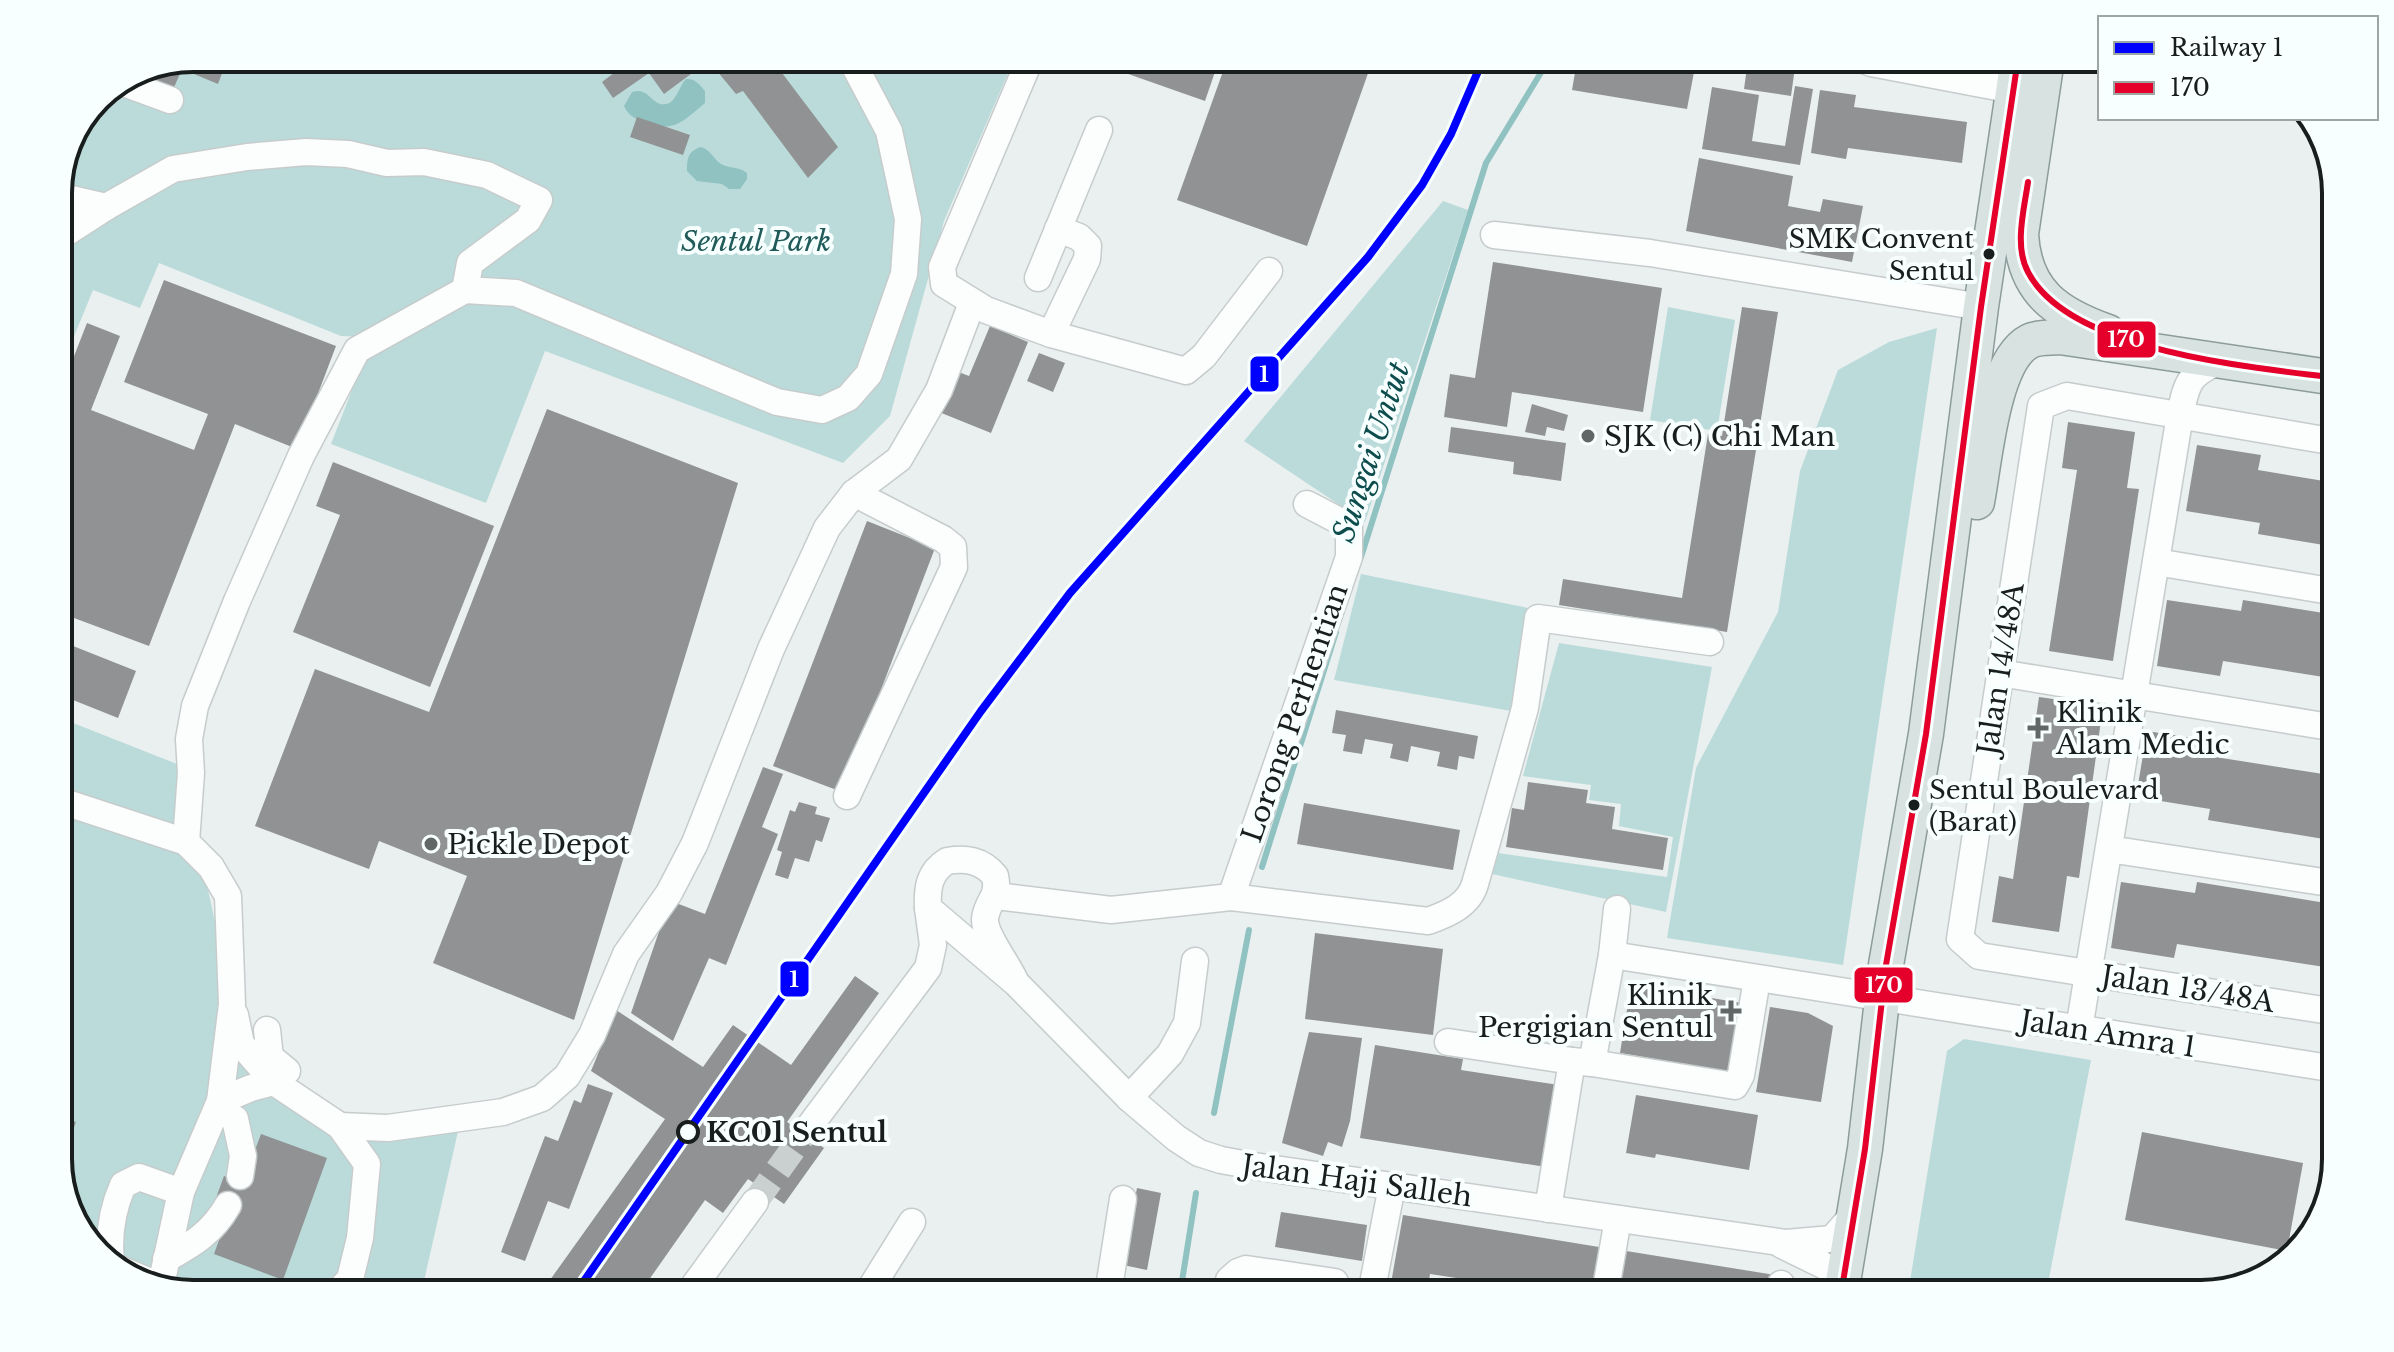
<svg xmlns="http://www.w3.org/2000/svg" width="2394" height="1352" viewBox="0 0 2394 1352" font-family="'Libre Baskerville',serif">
<rect width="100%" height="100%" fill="#e9f0ef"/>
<g fill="#bbdbda">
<polygon points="1012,64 944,221 890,416 843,463 545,351 486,503 331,444 368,349 367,337 341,336 159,263 140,308 93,290 64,361 58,358 58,184 98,97 142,68"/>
<polygon points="1443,201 1468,210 1365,522 1244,441"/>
<polygon points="1668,307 1735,320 1717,431 1650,420"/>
<polygon points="1937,328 1843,965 1667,938 1696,768 1778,612 1800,471 1838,370 1889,342"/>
<polygon points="1361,574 1528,608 1517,712 1334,680"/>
<polygon points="1559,643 1712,667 1666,912 1492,874 1498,853 1667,877 1673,837 1619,826 1621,804 1589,800 1591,785 1523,776"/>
<polygon points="58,717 177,764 176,824 200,853 217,931 238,1054 331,1134 459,1127 421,1294 193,1294 126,1276 76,1227 58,1168"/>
<polygon points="1964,1039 2091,1060 2046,1294 1908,1294 1947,1051"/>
</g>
<g fill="#90c2c2">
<path d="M686,79C695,78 700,85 705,91V103C681,123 674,133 643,122C634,118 628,115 624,106L632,92C649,86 652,107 666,104C676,103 679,86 686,79Z"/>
<path d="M700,147C711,149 712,158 721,164C730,169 738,166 747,173V179L740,189H729L722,184L697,181L687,171C687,158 688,152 700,147Z"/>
</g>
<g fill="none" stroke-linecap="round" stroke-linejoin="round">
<g stroke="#90c2c2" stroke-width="6">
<polyline points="1361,557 1486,163 1548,61"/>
<polyline points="1262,867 1336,632"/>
<polyline points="1214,1113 1249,930"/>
<polyline points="1180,1294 1196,1193"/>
</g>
</g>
<g fill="#909293">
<polygon points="1935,59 1994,59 1992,71"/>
<polygon points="1748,60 1796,60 1791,96 1744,89"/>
<polygon points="1577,61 1628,61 1694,72 1687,109 1572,90"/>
<polygon points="1372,62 1307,246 1177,200 1226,63"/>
<polygon points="1097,63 1218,63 1205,101"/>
<polygon points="703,65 664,94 649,73 613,98 602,82 623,66"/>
<polygon points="712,65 776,65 838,147 808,178 743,91 736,94"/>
<polygon points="142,68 224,68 218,84 182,69 172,92 130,76"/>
<polygon points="1795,86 1813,89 1800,165 1702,149 1712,87 1759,95 1752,141 1785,146"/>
<polygon points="1820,90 1856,95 1854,107 1967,122 1962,163 1848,148 1846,159 1811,153"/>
<polygon points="637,117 690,135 683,155 630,137"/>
<polygon points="1699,158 1793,176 1788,206 1820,212 1823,199 1863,206 1852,262 1686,231"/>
<polygon points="1493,262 1662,288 1643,412 1512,392 1507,427 1444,417 1450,374 1475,378"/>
<polygon points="164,280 336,346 297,449 235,424 149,646 58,612 58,397 87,323 120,336 91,410 194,450 208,414 124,382"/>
<polygon points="1742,307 1778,312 1727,632 1559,605 1563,579 1682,598 1708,434 1722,436"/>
<polygon points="990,326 1028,342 991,433 939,412 956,371 969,376"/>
<polygon points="1039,353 1065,363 1053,392 1027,381"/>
<polygon points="1532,404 1568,415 1564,431 1547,427 1545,436 1525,432"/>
<polygon points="547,409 738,483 574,1020 433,963 467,876 379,841 369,869 255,826 315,669 429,712"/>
<polygon points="2068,422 2135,432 2127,488 2139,489 2113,661 2049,651 2077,470 2062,468"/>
<polygon points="1451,427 1566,443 1561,481 1513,474 1514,462 1448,452"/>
<polygon points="2197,445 2261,455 2258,470 2336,483 2336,547 2258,534 2260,523 2186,511"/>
<polygon points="333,462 494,526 430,687 293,632 340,515 316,506"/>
<polygon points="867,521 935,548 842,792 773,766"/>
<polygon points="2167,600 2241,611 2243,600 2336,615 2336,679 2223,661 2220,676 2157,666"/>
<polygon points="58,640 136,671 118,718 58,694"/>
<polygon points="2039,697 2103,706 2079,878 2067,876 2059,932 1992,922 1999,876 2013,879"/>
<polygon points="1336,710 1478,736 1474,759 1459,756 1457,770 1437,766 1440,752 1411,746 1408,762 1390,758 1393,744 1365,739 1362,754 1343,751 1346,735 1332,733"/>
<polygon points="2147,731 2211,741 2209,756 2336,776 2336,841 2208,820 2210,809 2136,797"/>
<polygon points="763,767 783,774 762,827 778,834 726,965 709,958 673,1041 631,1013 663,920 676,903 705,914"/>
<polygon points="1528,782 1588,790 1586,803 1615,807 1612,829 1668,838 1663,870 1506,847 1512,808 1524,810"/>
<polygon points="799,802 817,807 815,814 830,818 822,842 816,840 809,862 795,858 788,879 775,875 782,852 777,850 790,810 795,812"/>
<polygon points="1304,803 1460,830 1453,870 1297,844"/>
<polygon points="2121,882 2195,893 2197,882 2332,904 2330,915 2336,915 2336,984 2328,983 2331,968 2177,944 2174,958 2111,948"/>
<polygon points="1315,933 1443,949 1433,1035 1305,1019"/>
<polygon points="855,976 879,993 787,1122 824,1148 784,1204 748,1179 723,1213 705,1200 639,1294 540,1294 665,1119 591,1071 616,1010 703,1067 733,1025 791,1065"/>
<polygon points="1631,985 1742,1003 1731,1072 1620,1053"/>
<polygon points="1770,1007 1808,1013 1833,1026 1821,1102 1756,1092"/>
<polygon points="1309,1032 1362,1038 1350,1121 1342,1147 1328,1142 1323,1156 1282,1143"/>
<polygon points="1375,1045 1463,1059 1461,1070 1559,1085 1546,1167 1360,1138"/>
<polygon points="588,1084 613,1093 569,1209 548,1201 525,1261 501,1252 545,1136 558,1141 574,1100 581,1103"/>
<polygon points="1636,1095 1758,1115 1749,1170 1656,1154 1655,1158 1626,1153"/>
<polygon points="58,1116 76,1122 59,1169 58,1168"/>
<polygon points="2142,1132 2303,1163 2287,1251 2125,1220"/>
<polygon points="261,1134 327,1158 283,1280 214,1254 232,1204 216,1198 224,1176 243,1182"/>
<polygon points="1137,1188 1161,1193 1147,1270 1123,1265"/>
<polygon points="1281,1212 1367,1225 1362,1261 1275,1247"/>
<polygon points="1403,1215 1599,1247 1592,1294 1482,1294 1483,1282 1430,1274 1427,1294 1390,1289"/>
<polygon points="1620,1250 1775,1275 1772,1294 1613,1294"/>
</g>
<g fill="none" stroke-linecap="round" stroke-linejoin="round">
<polyline stroke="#cad0d0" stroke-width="26" stroke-dasharray="26 13" stroke-linecap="butt" points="755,1202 809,1127"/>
<defs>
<g id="minor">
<polyline points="1864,60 1871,63 2013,90"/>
<polyline points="1028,64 942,267 944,284 986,310 1051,334 1186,371 1204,356 1269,271"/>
<polyline points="121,82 170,100"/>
<polyline points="58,196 106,207"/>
<polyline points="1494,235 1650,253 1981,307"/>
<polyline points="58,238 106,207 173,169 247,157 306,152 348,154 387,163 424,162 487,175 539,200 528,220 470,263 465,290 516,293 777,402 822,410 848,398 869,374 904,274 908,219 889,131 854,65"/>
<polyline points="1038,278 1099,130"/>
<polyline points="1051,334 1087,259 1088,246 1079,237 1058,229"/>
<polyline points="2336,442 2067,396 2041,406 1960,939 1979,956 2336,1012"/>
<polyline points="2156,562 2336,592"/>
<polyline points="2000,673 2336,728"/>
<polyline points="847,796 954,567 953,547 943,539 854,493"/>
<polyline points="58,800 186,842 211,867 228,896 232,1004 220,1101"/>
<polyline points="186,842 191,773 189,739 195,706 237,601 301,456 357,350 465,290"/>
<polyline points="2109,849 2336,884"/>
<path d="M996,896L1111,910L1231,897L1428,921C1448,914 1469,905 1475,884L1525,708L1538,618L1710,642"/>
<polyline points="1231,897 1349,557 1349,526 1307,504"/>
<polyline points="1612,955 2336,1069"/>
<path d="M1016,983C1009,965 984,936 985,919C987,900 1000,898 995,876C982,860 966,858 947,861C929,872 927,888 928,908L1016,983L1129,1098L1176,1138L1199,1153L1221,1160L1254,1166L1786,1243L1832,1239L1854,1214"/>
<polyline points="235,1015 241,1044 274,1082 340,1126 367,1164 360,1238 350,1279 336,1294"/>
<path d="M2079,1029L2180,415C2187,381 2189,374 2222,360"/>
<polyline points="267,1030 270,1057 287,1071"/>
<polyline points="1448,1042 1572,1061"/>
<polyline points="1592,1063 1735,1086 1741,1075 1757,979"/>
<polyline points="1129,1098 1170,1054 1187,1023 1195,961"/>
<polyline points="218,1109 235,1119 243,1156 240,1176"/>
<polyline points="340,1126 388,1128 503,1112 542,1098 567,1076 592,1035 626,954 669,893 695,843 771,649 827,528 854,493 899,459 939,390 972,303"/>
<polyline points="809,1127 928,968 933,945 928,908"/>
<polyline points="1548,1209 1572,1061 1592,1063 1612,955 1617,909"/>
<polyline points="1782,1245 1827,1267 1842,1286"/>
<path d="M166,1259C193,1244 212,1233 228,1205"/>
<path d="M111,1262C108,1235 112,1210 123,1185L139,1177L181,1192"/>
<polyline points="117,1268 153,1283"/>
<polyline points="161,1285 181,1192 220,1101 251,1088 274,1082"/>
<polyline points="688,1294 755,1202"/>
<polyline points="867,1294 912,1222"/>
<polyline points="1108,1294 1123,1199"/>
<polyline points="1227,1294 1229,1280 1238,1272 1246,1269 1335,1282"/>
<polyline points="1371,1294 1392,1186"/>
<polyline points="1605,1294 1618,1219"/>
<polyline points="1780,1294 1781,1284"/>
</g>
<g id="major">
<path d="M2047,59L2021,234C2024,292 2057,314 2108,332"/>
<path d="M1977,502C1985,461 1992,360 2030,341C2038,337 2051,338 2060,337L2336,378"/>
<polyline points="1841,1294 1865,1149 1886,965 1926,734 1981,307 2018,59"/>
</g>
</defs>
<use href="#minor" stroke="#c6cccc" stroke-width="29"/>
<use href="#major" stroke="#8c9c9b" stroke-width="37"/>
<use href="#minor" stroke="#fcfdfd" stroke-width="26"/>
<use href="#major" stroke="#d8e2e1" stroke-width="34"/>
<defs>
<g id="bus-1">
<path d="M2028,182C2024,210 2014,246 2028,272C2070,353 2254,367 2336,378"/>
<polyline points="1841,1294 1865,1149 1886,965 1926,734 1981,307 2018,59"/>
</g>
</defs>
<use href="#bus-1" stroke="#f7ffff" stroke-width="12"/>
<use href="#bus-1" stroke="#e4002b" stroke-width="6"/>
<defs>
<polyline id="rail-1" points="575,1294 981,711 1070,593 1368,257 1422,185 1451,134 1482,62"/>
</defs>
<use href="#rail-1" stroke="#f7ffff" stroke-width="14"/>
<use href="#rail-1" stroke="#00f" stroke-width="8"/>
</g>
<g fill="#181d1d" stroke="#f7ffff" stroke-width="3">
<circle cx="1989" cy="254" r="7"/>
<circle cx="1914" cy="805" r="7"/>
</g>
<g fill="#616766" stroke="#f7ffff" stroke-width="3">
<circle cx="1588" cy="436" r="8"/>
<path d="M2034 716h8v8h8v8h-8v8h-8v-8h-8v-8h8z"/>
<circle cx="431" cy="844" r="8"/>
<path d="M1727 999h8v8h8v8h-8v8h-8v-8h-8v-8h8z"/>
</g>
<circle fill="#f7ffff" stroke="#181d1d" stroke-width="4" cx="688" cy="1132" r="10"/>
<g text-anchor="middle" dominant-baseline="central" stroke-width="8" stroke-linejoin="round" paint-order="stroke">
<g font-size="26" fill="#181d1d" stroke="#f7ffff" text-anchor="end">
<text x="1974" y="239">SMK Convent<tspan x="1974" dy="32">Sentul</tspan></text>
<text x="1929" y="790" text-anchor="start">Sentul Boulevard<tspan x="1929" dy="32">(Barat)</tspan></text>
</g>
<g font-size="28" font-style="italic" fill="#205b5a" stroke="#f7ffff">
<text x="756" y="241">Sentul Park</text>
</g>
<g font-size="28" fill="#181d1d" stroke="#f7ffff" text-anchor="start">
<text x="1604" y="436">SJK (C) Chi Man</text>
<text x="2056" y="712">Klinik<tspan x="2056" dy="32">Alam Medic</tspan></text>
<text x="447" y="844">Pickle Depot</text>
<text x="1713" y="995" text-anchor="end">Klinik<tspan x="1713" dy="32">Pergigian Sentul</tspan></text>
</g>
<g font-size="28" fill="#181d1d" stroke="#f7ffff">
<text transform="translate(2001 669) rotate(-81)">Jalan 14/48A</text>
<text transform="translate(1295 713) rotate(-71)">Lorong Perhentian</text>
<text transform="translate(2188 989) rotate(9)">Jalan 13/48A</text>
<text transform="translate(2108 1034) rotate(9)">Jalan Amra 1</text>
<text transform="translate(1357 1181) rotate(8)">Jalan Haji Salleh</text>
</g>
<g font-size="28" font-weight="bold" fill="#181d1d" stroke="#f7ffff" text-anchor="start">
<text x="706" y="1132">KC01 Sentul</text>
</g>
<g font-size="30" font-style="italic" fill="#0e4d4d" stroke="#f7ffff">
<text transform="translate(1371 452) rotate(-72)">Sungai Untut</text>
</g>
</g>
<path d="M0 0H2394V1352H0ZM193 72H2201A121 121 0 0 1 2322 193V1159A121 121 0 0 1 2201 1280H193A121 121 0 0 1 72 1159V193A121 121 0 0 1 193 72Z" fill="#f7ffff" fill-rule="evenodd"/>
<path fill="none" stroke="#181d1d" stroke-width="4" d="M193 72H2201A121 121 0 0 1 2322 193V1159A121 121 0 0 1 2201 1280H193A121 121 0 0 1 72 1159V193A121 121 0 0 1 193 72Z"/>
<g stroke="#f7ffff" stroke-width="3">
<rect x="2096" y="320" width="61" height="39" rx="8" fill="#e4002b"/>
<rect x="1249" y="355" width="31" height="38" rx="8" fill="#00f"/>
<rect x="779" y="960" width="31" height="38" rx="8" fill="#00f"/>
<rect x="1853" y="966" width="61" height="38" rx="8" fill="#e4002b"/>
</g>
<g font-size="22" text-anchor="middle" font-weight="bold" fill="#fff">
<text x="2126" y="347">170</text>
<text x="1264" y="382">1</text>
<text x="794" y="987">1</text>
<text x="1884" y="993">170</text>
</g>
<rect x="2098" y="16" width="280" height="104" fill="#f7ffff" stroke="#9ea5a5" stroke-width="2"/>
<rect x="2114" y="42" width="40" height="12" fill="#0000ff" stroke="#9ea5a5" stroke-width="2"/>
<text x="2170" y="56" font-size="24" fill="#181d1d">Railway 1</text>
<rect x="2114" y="82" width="40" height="12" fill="#e4002b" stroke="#9ea5a5" stroke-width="2"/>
<text x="2170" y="96" font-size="24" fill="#181d1d">170</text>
</svg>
